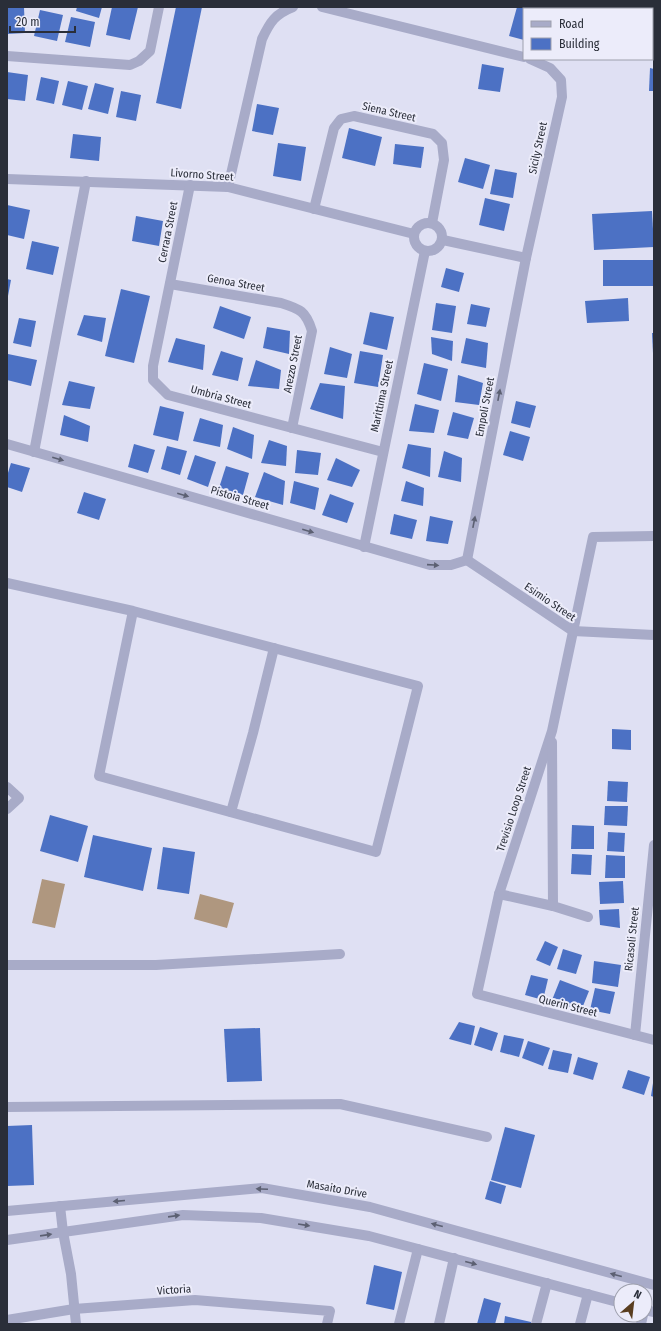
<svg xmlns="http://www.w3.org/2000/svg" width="661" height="1331" viewBox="0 0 661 1331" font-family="'Fira Sans Condensed',sans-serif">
<rect width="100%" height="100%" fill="#dfe0f3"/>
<g fill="#af977f">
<polygon points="42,879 65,884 55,928 32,923"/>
<polygon points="200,894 234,903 227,928 194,919"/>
</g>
<g fill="#4c71c4">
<polygon points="7,7 24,7 25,33 7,34"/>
<polygon points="77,7 102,7 99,18 76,11"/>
<polygon points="112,7 138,7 130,40 106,35"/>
<polygon points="176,7 202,7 181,109 156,103"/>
<polygon points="517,7 531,7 537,9 524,9 524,40 509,36"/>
<polygon points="40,10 63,15 57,41 34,36"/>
<polygon points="71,17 95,22 90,47 65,42"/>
<polygon points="482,64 504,68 500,92 478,89"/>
<polygon points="650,68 654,69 654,91 649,91"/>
<polygon points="7,72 28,75 25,101 7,99"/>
<polygon points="41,77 59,81 54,104 36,100"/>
<polygon points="68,81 88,86 82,110 62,105"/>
<polygon points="95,83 114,88 108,114 88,109"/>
<polygon points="121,91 141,95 136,121 116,117"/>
<polygon points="257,104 279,108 273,135 252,131"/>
<polygon points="349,128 382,137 375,166 342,158"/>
<polygon points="73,134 101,137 99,161 70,158"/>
<polygon points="278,143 306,147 301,181 273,176"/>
<polygon points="395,144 424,147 421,168 393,164"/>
<polygon points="465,158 490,165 483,189 458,182"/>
<polygon points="495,169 517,173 513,198 490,194"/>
<polygon points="485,198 510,204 504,231 479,225"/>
<polygon points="7,205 30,210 24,239 7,235"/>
<polygon points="652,211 654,247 594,250 592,214"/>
<polygon points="136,216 163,221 159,246 132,241"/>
<polygon points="32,241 59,247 53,275 26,269"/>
<rect x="603" y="260" width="50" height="26"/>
<polygon points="446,268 464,273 459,292 441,287"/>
<polygon points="7,279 11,280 8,296 7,296"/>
<polygon points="121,289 150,296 134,363 105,356"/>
<polygon points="628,298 629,321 587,323 585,301"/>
<polygon points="436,303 456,306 452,333 432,330"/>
<polygon points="471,304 490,308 486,327 467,324"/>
<polygon points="220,306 251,317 244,339 213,328"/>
<polygon points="370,312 394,317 387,350 363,344"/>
<polygon points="84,315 106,318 102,342 77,335"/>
<polygon points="19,318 36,321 31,347 13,343"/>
<polygon points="267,327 290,331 289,354 263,348"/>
<polygon points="652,333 654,333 654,353 653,353"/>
<polygon points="431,337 453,341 452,361 432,354"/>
<polygon points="176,338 205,345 203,370 168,362"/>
<polygon points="466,338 488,343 486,368 461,363"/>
<polygon points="330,347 352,354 347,378 324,374"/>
<polygon points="221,351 243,358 238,381 212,375"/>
<polygon points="360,351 383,355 378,387 354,383"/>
<polygon points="8,354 37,360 31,386 7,380"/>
<polygon points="256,360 281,370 279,389 248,386"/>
<polygon points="424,363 448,369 441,401 417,394"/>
<polygon points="458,375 483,383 479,405 455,402"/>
<polygon points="69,381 95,387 90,409 62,405"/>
<polygon points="320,383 345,386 343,419 310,409"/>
<polygon points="516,401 536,406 530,428 511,423"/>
<polygon points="415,404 439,410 434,433 409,431"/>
<polygon points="160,406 184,412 178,441 153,435"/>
<polygon points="453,412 474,418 468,439 447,435"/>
<polygon points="64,415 90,426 88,442 60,435"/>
<polygon points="200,418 223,425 220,447 193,441"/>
<polygon points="233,427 254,435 252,459 227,449"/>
<polygon points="510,431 530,437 523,461 503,455"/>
<polygon points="269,440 287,446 286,466 261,463"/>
<polygon points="134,444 155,450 148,473 128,467"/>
<polygon points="408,444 431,448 430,477 402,468"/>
<polygon points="167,446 187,451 180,475 161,469"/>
<polygon points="297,450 321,453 318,475 295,473"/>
<polygon points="444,451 462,458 461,482 438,477"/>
<polygon points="195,455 216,462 208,487 187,479"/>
<polygon points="336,458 360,470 352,487 327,480"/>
<polygon points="11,463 30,468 22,492 7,487 7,476"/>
<polygon points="226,466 249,473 243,495 219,488"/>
<polygon points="264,472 285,481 283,505 255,497"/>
<polygon points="294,481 319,488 315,510 290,503"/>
<polygon points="406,481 424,488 423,506 401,501"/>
<polygon points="84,492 106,499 99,520 77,513"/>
<polygon points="330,494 354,503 347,523 322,515"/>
<polygon points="394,514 417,520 412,539 390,534"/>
<polygon points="430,516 453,521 448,544 426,541"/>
<polygon points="612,729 631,730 631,750 612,749"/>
<polygon points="608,781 628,782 627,802 607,801"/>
<polygon points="605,806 628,806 627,826 604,825"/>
<polygon points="50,815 88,826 78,862 40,851"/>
<polygon points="572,825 594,826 594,849 571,849"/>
<polygon points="608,832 625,833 624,852 607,851"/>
<polygon points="93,835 152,848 143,891 84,877"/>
<polygon points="163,847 195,852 189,894 157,889"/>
<polygon points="572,854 592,855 591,875 571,874"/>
<polygon points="606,855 625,856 625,878 605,878"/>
<polygon points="623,881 624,903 600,904 599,882"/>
<polygon points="619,909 620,928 600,925 599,910"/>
<polygon points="545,941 558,947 550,966 536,960"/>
<polygon points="563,949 582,955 576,974 557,969"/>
<polygon points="594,961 621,965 618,987 592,983"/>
<polygon points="531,975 548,979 543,1000 525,995"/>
<polygon points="560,980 589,991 581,1011 552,1000"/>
<polygon points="595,988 615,992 610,1014 590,1010"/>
<polygon points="459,1022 475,1026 471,1045 449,1039"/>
<polygon points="480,1027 498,1033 492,1051 474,1045"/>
<polygon points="260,1028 262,1081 227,1082 224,1029"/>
<polygon points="504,1035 524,1039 519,1057 500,1052"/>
<polygon points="528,1041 550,1048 543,1066 522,1058"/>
<polygon points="553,1050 572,1054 568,1073 548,1069"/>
<polygon points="578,1057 598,1063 593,1080 573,1074"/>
<polygon points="628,1070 650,1077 644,1095 622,1088"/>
<polygon points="653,1083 654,1083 654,1097 651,1096"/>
<polygon points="32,1125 34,1185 7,1186 7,1126"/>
<polygon points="505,1127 535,1135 521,1188 491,1180"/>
<polygon points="490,1181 506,1186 501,1204 485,1199"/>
<polygon points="374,1265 402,1272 394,1310 366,1304"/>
<polygon points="484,1298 501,1303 495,1324 477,1324"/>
<polygon points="505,1316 531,1322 531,1324 504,1324"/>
</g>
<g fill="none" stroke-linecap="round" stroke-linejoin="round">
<g stroke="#a8abc8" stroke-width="10">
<polyline points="322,7 524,57"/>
<polyline points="7,56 130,65 139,61 150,51 159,7"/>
<polyline points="7,179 228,187 414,234"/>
<polyline points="190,185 153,366 153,380 168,395 383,452"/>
<path d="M228,187L262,39C270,22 275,14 293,7"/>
<polyline points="314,209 334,128 341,119 354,116 433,134 442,143 444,160 432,223"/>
<circle cx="428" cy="237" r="14"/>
<polyline points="443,240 526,258"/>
<path d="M170,284L281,303C300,309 306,311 312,331L292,428"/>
<polyline points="7,444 430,565 451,565 467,560"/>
<polyline points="34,452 86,181"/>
<polyline points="654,536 593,537 552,731 499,894 477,994 654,1040"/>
<polyline points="364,547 425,251"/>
<polyline points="467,560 526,258 562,97 561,80 550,68 530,59"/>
<polyline points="467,560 573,631 654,635"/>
<polyline points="7,583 133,611 418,686 376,852 99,776 133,611"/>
<polyline points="552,742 553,906"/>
<polyline points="7,787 19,798 7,809"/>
<polyline points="231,812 253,733 274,648"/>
<polyline points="499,894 553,906 588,917"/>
<polyline points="7,965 156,965 340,954"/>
<polyline points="635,1035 654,845"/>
<polyline points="7,1107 340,1104 487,1137"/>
<polyline points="60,1206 63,1232 71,1274 76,1324"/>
<polyline points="7,1211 262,1188 370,1207 654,1285"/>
<polyline points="7,1240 183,1215 261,1218 369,1236 621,1303"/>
<polyline points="645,1310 654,1312"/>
<polyline points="7,1320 74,1309 195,1300 330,1311 327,1324"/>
<polyline points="399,1324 418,1249"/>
<polyline points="439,1324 454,1258"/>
<polyline points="536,1324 547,1283"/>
<polyline points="580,1324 588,1294"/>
<polyline points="641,1324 643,1315"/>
</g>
</g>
<defs><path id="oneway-solid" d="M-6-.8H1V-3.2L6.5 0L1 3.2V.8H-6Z"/></defs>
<g fill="#5c6072">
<use href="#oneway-solid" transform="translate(499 395) rotate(-79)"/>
<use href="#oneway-solid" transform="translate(58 459) rotate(16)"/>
<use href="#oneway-solid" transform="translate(183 495) rotate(16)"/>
<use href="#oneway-solid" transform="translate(474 522) rotate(-79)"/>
<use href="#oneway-solid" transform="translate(308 531) rotate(16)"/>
<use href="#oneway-solid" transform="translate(433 565) rotate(4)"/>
<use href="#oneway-solid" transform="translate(262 1189) rotate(-177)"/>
<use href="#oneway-solid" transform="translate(119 1201) rotate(175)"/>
<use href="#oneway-solid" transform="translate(174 1216) rotate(-8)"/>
<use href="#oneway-solid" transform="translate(304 1225) rotate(9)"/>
<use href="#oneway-solid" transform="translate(437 1225) rotate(-165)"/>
<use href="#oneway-solid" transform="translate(46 1235) rotate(-8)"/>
<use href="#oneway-solid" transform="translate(471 1263) rotate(15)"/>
<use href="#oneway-solid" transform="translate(616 1275) rotate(-165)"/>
</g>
<g text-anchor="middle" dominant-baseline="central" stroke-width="4" stroke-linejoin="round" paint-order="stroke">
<g font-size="11" fill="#2a2e39" stroke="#ececfa">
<text transform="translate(389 112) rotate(13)">Siena Street</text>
<text transform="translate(538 148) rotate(-78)">Sicily Street</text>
<text transform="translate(202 175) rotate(4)">Livorno Street</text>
<text transform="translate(168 232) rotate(-79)">Cerrara Street</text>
<text transform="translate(236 283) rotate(10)">Genoa Street</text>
<text transform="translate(293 364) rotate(-79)">Arezzo Street</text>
<text transform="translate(382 396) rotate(-78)">Marittima Street</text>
<text transform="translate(221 397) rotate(15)">Umbria Street</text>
<text transform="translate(485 407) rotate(-79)">Empoli Street</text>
<text transform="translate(240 498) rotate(16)">Pistoia Street</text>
<text transform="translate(550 602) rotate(34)">Esimio Street</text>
<text transform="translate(514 809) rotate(-72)">Trevisio Loop Street</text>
<text transform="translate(632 939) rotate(-84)">Ricasoli Street</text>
<text transform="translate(568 1006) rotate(14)">Querin Street</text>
<text transform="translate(337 1189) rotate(10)">Masaito Drive</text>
<text transform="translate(174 1290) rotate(-4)">Victoria</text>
</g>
</g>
<rect width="661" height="1331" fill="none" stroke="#2a2e39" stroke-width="16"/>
<rect x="523" y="8" width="130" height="52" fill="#ececfa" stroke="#9ea0ad"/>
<rect x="531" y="21" width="20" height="6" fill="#a8abc8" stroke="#9ea0ad"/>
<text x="559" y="28" font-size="12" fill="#2a2e39">Road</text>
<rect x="531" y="38" width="20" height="12" fill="#4c71c4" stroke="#9ea0ad"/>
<text x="559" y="48" font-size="12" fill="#2a2e39">Building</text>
<g transform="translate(633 1303) rotate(28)"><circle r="19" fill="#ececfa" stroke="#9ea0ad"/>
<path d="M0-3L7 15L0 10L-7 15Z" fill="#5a3e20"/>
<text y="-6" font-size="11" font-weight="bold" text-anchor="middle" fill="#2a2e39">N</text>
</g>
<path d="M10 26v6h65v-6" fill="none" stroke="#2a2e39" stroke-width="2"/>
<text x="16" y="26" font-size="12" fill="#2a2e39" stroke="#ececfa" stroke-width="3" paint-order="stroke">20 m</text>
</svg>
